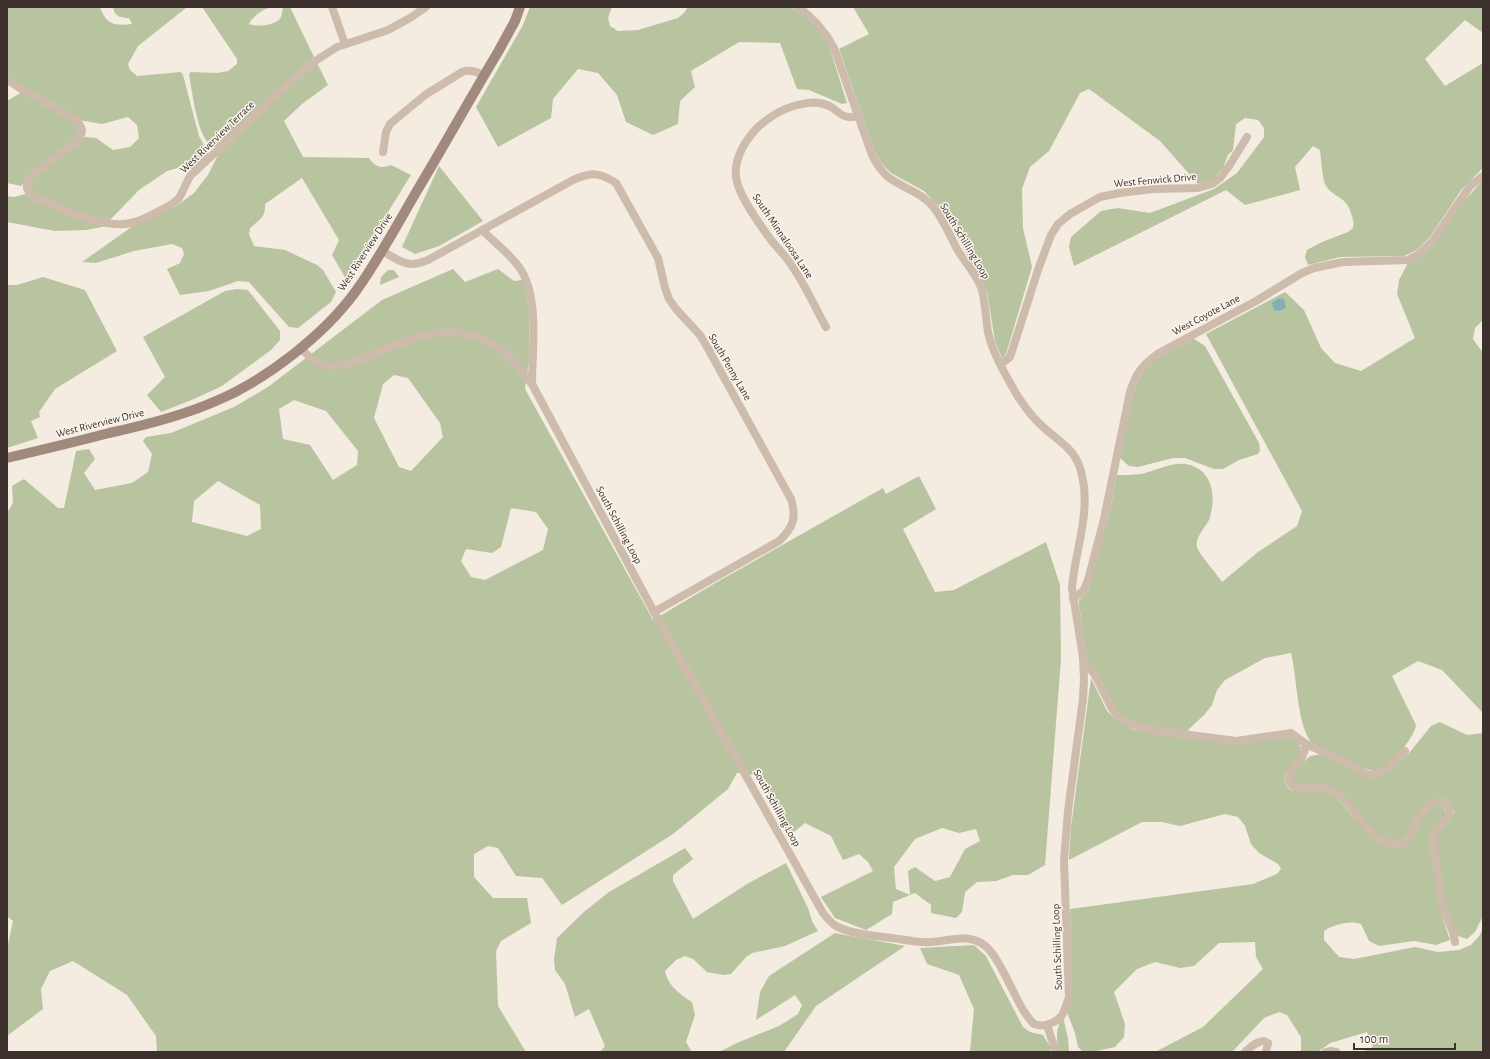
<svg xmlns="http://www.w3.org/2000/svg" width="1490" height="1059" viewBox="0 0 1490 1059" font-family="'Alegreya Sans',sans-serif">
<rect width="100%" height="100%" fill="#f4ebe1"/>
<g fill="#b8c4a0" fill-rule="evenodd">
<path d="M7,7H100C106,25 115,26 132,24L129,18C121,18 114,16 113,7H189L186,8L138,46L128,64L130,70L137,76L181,72L183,75L199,136L209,155L193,170L188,165L167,171L139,190L109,221L96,219L33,194L29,189L32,179L85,137L96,138L113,150L130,147L139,138L137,125L128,117L102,124L79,120L7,78Z"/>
<path d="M202,7H274C264,8 254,15 249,24C257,27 273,26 280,19C282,16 282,11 283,7H290L314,57L217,148C214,147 211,145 209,143C197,134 192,90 189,74L191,72L217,73L228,71L237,64V59Z"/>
<polygon points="530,7 612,7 608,18 610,26 618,31 638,30 678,18 684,13 688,7 791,7 807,18 820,31 830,49 847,103 842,104 809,90 797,89 780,43 739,42 691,71 695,87 680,101 678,124 653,135 626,122 617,95 598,73 578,69 553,99 551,118 498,147 476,107 523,25"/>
<path d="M853,7H1483V33L1465,20L1425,59L1445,86L1483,63V168L1462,189L1430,237L1417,250L1404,256L1340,257L1308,265L1305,257L1307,250L1322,242L1348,232L1353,228C1354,222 1353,219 1351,213C1347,196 1331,197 1325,184C1322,176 1321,158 1320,150L1313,146L1295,167L1300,190L1245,205L1226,190L1074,266L1069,247L1071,237L1101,211L1118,208L1150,213L1214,189L1237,173L1264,137V128L1258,120L1245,118L1236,124L1233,150L1228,155L1223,168L1212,180L1198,184L1160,141L1089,89L1080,93L1049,151L1030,167L1022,189L1023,228L1032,267L1006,354L1002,358L995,341L987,292L980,277L940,208L924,191L891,173L882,164L875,152L839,49L869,34Z"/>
<path d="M317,63L328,85L302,104L284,121L303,157L369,158C375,167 381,169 391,165L411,175L346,279L332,255L339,240L302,178L265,204C266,217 259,220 250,228L249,234L254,246L285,250L317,265L323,270L336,292L331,302L298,328L289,327L249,282L238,281L209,291L180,295L167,269L180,263L184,254L182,248L172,244L134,251L96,263L82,262L133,226L175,207L194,193L208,175L219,153Z"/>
<polygon points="22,92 76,122 79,128 78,138 28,176 21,186 7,183 7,101"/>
<polygon points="439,166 483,221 439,246 415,254 402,247"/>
<path d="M1483,180V320L1475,328L1473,339L1483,353V713L1442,670L1418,661L1392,676L1416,725C1415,737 1391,765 1380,769C1377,770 1374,770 1371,770C1366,771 1314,746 1311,742C1297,724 1297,677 1291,653L1265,658L1225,680L1217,690L1212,705L1204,715L1187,731C1164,728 1136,728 1118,712L1087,659L1079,605V600L1088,591L1109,515L1117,475C1125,475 1133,475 1141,474C1156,471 1170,462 1186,464C1213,469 1217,497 1209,520C1205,528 1195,537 1197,547C1199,554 1217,574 1222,582L1258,552L1297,526L1302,511L1206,334L1285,292L1304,310L1321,348L1335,363L1361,371L1415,338L1397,294L1399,280L1408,263Z"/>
<polygon points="25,194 32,199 107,226 86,230 55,231 7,222 7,196 14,197"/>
<path d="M453,269L465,282L498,269L514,281L523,280L529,307V360L525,389L653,620L717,582L883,488L886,494L919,476L936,509L903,529L935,592L954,590L1046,542L1060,585L1061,659L1045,865L1028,875H1013L996,881L977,882L965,892L962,912L956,918L931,913V905L915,893L893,902L892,914L866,930L835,918L821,897L873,871L868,862L859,854L843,860L831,836L805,823L789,836L758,775L737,773L728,789L673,834L562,905L542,878L516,876L498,848L488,846L474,854V877L493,898H527L531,923L501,941L496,951L498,1006L526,1052H157L156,1036L127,995L73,961L50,971L41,989L43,1009L7,1036V949L13,921L7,916V513L13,503L12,486L24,479L58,508H64L76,451L89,449L95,459L84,473L95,490L132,483L148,472L152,454L143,441L146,437L171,433L234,407L268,387L382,300ZM394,375L408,378L440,423L443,437L411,471L399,467L374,418L383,384ZM294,400L326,411L358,451L357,465L333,480L310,445L283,439L279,409ZM218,481L260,505L261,529L247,536L192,522L194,501ZM511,508L536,512L548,529L543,550L485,580L471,577L461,561L466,549L492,553L501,547ZM942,828L959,833L976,829L980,841L965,849L950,877L935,881L915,867L908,871L910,895L896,889L894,867L915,839Z"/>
<polygon points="388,270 394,270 399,277 380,285 381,277"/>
<polygon points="43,277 85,290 117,351 55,389 39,412 40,417 31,421 38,438 7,448 7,285 17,285"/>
<polygon points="237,289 248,290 280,331 280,340 271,350 222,386 194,399 161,412 147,395 165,377 143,337 225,291"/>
<path d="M1193,339L1196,340L1205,346L1259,443L1260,450L1258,454L1239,460L1223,469H1214L1185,458H1173L1138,467L1129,466L1120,458C1126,433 1130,380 1151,364C1163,353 1179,347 1193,339Z"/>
<path d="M1091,678L1107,711L1117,720L1134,730L1238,744L1290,737L1299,742L1301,748L1299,757L1285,774L1284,780L1287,787L1292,791H1322L1331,792C1344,804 1353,819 1366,831C1370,835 1390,847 1395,847C1397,848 1403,847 1404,846C1421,840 1418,799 1443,806C1450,816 1440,823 1433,831L1439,907L1450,940L1436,945L1414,941L1379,946L1369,941L1361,924C1350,920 1334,924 1324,931V940L1339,957L1354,959L1415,947L1438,952L1459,950L1471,945L1480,935L1483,928V1052H1362L1373,1047L1367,1032L1330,1043L1318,1052H1301V1037L1287,1015L1279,1012L1264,1018L1232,1052H1155L1203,1027L1263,969L1256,957L1255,942L1219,943L1194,966L1180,968L1155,962L1137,969L1114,992L1125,1024L1124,1037L1115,1047L1092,1052H1083L1078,1047L1075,1033L1067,1012L1072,994L1070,909L1253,884L1277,874L1281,869L1278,864L1259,853L1251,844L1245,826L1238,817L1225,814L1180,826L1162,822H1142L1069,860L1071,827Z"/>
<path d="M1440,722L1467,735L1483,733V916L1475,932L1467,939L1458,936L1444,904L1434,841C1438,830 1448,822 1454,812L1450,802L1442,798L1430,801L1409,835L1401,840L1390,841L1372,830L1341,794L1297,785L1291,780L1292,773L1310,756L1321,754L1343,763L1362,776L1375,778L1387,773L1409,753L1431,726Z"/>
<path d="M685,848L693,859L673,875V881L693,919L747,884L786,863L808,908L812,921L818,931L785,946L752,953L746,957L731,974L723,975L707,972L693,959L685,956L676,960L665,971C667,985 681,995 692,1002L695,1015L686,1042L692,1052H600L605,1046L589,1009L575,1017L565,984L555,970L554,959L557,938L585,911L609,892Z"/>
<polygon points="835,933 905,946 816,1006 784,1052 719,1052 739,1042 779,1026 798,1014 802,1005 795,995 756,1020 760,992 769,976"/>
<polygon points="974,945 986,956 1023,1027 1030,1032 1043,1035 1050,1046 1050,1052 970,1052 974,1009 959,975 927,964 920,948"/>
<path d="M1063,1017L1068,1038L1069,1052H1058C1057,1039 1055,1028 1063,1017Z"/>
</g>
<polygon fill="#7fb0b2" points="1279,298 1284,299 1286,307 1284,309 1278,311 1274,310 1272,303"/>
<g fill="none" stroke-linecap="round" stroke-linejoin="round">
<g stroke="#cdbbac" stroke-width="8">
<polyline points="332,7 345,44"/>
<path d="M7,80C15,84 23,91 31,95C42,101 77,116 81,127C83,131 81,135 79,139L30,177C25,185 26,189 32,196C58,206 103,230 131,223C140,221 150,216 159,211C165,208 174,204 179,198C183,192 186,183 190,176L309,65L337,47L388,30L410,18L426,7"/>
<path d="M383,152L386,132L390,124L425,95L462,72C470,69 476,72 484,75"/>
<path d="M482,230C494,242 509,253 519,267C540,296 532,350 532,384"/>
<path d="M382,251C401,261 406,269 428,260L573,180C592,172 599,172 616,183L658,258L665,288L669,299L676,309L700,335L706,345L791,499C797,518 793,528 779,541L654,612"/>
<path d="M826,327C815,307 805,285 792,266C786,256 778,249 771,240C760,225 738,195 736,177C734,158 745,141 757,128C771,115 789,105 808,103C816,102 824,103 831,107C837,110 841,117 849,117C852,118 855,116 858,116"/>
<path d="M301,348C305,352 311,360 316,362C332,370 349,364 364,358C401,343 437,323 477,337C486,340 495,344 502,350C514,360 522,372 532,384L654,612L823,913C827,918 831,923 836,926C850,934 876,936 892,938C906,940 918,943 931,942C949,941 968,933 984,945C997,953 1014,995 1023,1010C1026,1014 1030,1021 1034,1024C1039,1026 1044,1026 1049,1024C1064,1019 1064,1011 1069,997L1064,861L1068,811L1083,699L1084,679L1083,657L1072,588C1075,550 1091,514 1082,475C1076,448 1060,443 1041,425C1031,416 1024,406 1017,395C1006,376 993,354 988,332C986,318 985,303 982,290C977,274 965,263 957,249C950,236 944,221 935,209C922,192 904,189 888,177C881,171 876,163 872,155L834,48C825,31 814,18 798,7"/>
<polyline points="1001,364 1010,357 1039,267 1051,235 1058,224 1070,214 1100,197 1120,193 1153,189 1198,188 1212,184 1221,177 1229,166 1247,137"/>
<path d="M1073,599L1084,590L1088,580L1104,519L1130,392C1136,373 1142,365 1159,353L1256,301L1302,273L1314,268L1343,262L1408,260L1419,254L1432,242L1470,186L1483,176"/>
<polyline points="1083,658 1096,677 1112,709 1118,716 1126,722 1134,725 1145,729 1236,741 1291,733 1306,744 1344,761 1362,772 1369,775 1379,773 1387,769 1405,751"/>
<path d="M1306,744C1305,750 1304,754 1301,759C1295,768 1279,779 1296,788C1306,788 1322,785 1332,790C1354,802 1364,838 1390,843C1410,848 1411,832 1418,819C1424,808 1435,797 1447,804C1455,816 1441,824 1435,832C1434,835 1433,839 1433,842L1442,906L1453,932L1455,942"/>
<polyline points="1047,1025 1053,1043 1055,1052"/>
<path d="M1245,1052C1251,1047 1255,1042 1264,1041L1268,1043L1266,1052"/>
<polyline points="1326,1052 1331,1051 1336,1052"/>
</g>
<path stroke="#a18a7d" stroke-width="10" d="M7,458C41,450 75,442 109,433C146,425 182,416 216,401C266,380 324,335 356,291C379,259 398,223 418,189C445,144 471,97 498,52L515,21L520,7"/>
</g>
<g text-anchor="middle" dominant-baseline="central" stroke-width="3" stroke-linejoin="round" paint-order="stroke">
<g font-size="11" fill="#3b302b" stroke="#fbf5ee">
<text transform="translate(217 137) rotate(-44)">West Riverview Terrace</text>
<text transform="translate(1155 180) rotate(-5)">West Fenwick Drive</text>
<text transform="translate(783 236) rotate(56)">South Minnaloosa Lane</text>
<text transform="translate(965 241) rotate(59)">South Schilling Loop</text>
<text transform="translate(365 252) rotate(-57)">West Riverview Drive</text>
<text transform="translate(1206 315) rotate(-28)">West Coyote Lane</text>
<text transform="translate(730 367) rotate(60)">South Penny Lane</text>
<text transform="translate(100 423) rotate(-14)">West Riverview Drive</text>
<text transform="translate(619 525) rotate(62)">South Schilling Loop</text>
<text transform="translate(777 808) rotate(61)">South Schilling Loop</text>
<text transform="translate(1057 947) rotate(-92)">South Schilling Loop</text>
</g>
</g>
<rect width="1490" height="1059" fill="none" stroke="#3b302b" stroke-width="16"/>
<path d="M1354 1043v6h101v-6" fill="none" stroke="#3b302b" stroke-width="2"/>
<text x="1360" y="1043" font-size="12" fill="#3b302b" stroke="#fbf5ee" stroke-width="3" paint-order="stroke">100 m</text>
</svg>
